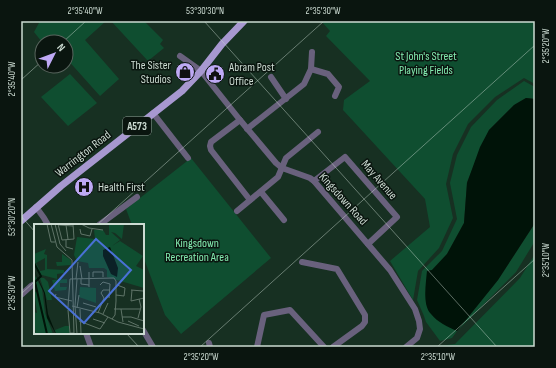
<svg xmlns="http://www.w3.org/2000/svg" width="556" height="368" viewBox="0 0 556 368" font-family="'Sofia Sans Condensed',sans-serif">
<rect width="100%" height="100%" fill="#173022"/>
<g fill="#0f4e30">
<polygon points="40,21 106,21 85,40 119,79 100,96 66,58 66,42 42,42 34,32"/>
<polygon points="111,21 144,21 163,40 160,44 164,48 148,61"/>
<polygon points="321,21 535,21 535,84 524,78 495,97 468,124 453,154 446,184 453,218 439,248 418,271 413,300 390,261 430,227 425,199 343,110 344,100 370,81 326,36 330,31"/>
<polygon points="70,74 97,103 68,126 41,97"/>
<polygon points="524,81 535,87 535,99 526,98 514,105 489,130 467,182 464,223 447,254 432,270 427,271 426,294 426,304 457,331 498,280 535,223 535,241 516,272 457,331 452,338 440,341 426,322 424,316 417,300 422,271 442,251 457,219 450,183 457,155 471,127 497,100"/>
<polygon points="191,158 271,258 181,334 165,315 143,256 143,225 132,225 126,209"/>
<polygon points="535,254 535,347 431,347 455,344 520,278"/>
</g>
<path fill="#001308" d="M526,98L535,99V223L498,280L457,331C448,327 437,322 431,314C422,305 426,283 427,271L432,270L447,254L464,223L467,183L480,147L489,130L514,105Z"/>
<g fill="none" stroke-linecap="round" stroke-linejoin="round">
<g stroke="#69617d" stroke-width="6">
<polyline points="180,56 201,71 240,120 276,163 282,168 310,178 314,181 390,270 415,309 419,321 420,329 417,338 406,347"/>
<polyline points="311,69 328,74 339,87 335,96"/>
<polyline points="271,77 286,99"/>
<polyline points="153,113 188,158"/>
<polyline points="240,120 211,142 210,146 211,150 250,200"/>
<polyline points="247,129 304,84 311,69 312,52"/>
<polyline points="314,181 345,157 397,217 368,244"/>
<polyline points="261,192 284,220"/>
<polyline points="36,207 44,218 48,225"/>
<polyline points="237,211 278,177 286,158 318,132"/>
<polyline points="99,225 137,197"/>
<polyline points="302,262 337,269 365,315 365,322 362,326 333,347"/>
<polyline points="21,295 31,286 35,284"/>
<polyline points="143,330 153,347"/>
<polyline points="86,333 91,347"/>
<polyline points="209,343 210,347"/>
<polyline points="257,347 264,315 290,310 324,347"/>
</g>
<polyline stroke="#a798d0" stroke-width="7" points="21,221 61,186 182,91 201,71 222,44 244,21"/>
</g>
<path fill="none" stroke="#ccdbd2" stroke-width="1" stroke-opacity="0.45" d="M204,21L497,347M63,42L86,21M21,80L42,61M21,216L35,232M97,225L324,21M21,294L35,281M126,333L139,347M200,347L535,45M437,347L535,259"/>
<defs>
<symbol id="shop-disc" viewBox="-11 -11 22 22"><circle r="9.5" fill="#bea9f4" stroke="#0a150f"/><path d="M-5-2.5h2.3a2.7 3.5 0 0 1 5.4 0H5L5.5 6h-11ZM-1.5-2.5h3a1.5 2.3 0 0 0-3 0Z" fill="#111"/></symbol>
<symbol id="civic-disc" viewBox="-11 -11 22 22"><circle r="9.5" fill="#bea9f4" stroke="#0a150f"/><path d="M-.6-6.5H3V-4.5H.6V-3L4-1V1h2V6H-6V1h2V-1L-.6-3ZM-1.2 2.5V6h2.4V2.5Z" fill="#111"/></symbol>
<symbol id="hospital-disc" viewBox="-11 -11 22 22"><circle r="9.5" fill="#bea9f4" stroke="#0a150f"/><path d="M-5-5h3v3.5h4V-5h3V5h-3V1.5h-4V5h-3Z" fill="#111"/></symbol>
</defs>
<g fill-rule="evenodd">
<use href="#shop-disc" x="174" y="61" width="22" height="22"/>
<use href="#civic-disc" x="204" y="63" width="22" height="22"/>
<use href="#hospital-disc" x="73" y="176" width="22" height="22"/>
</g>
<g text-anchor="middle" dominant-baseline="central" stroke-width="3" stroke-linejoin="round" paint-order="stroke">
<rect fill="#0a150f" stroke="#92a098" stroke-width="1" x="123" y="117" width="28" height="18" rx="3"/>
<g font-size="11" font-weight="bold" fill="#ccdbd2">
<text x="137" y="126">A573</text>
</g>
<g font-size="12" fill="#83eaaf" stroke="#0a150f">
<text x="426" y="56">St John's Street<tspan x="426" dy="14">Playing Fields</tspan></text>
<text x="197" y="243">Kingsdown<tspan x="197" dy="14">Recreation Area</tspan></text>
</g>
<g font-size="12" fill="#ccdbd2" stroke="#0a150f" text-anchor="start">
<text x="171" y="65" text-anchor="end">The Sister<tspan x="171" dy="14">Studios</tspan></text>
<text x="229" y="67">Abram Post<tspan x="229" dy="14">Office</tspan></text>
<text x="98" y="187">Health First</text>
</g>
<g font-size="12" fill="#ccdbd2" stroke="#0a150f">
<text transform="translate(83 154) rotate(-38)">Warrington Road</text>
<text transform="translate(379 180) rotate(49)">May Avenue</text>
<text transform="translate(343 199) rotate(48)">Kingsdown Road</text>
</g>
</g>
<g transform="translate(34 224)">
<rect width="110" height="110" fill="#173022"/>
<path d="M75,0H90L88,15L81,9L77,8L86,16L78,22L86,17L109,32L102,42L110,46V64L73,53V46L70,44H55L54,39L43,37L40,31L43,13L61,15L60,6H69L72,11H75ZM12,25L10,30L13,31V45L30,46V49L23,50V55L8,51L7,53L0,37V30ZM11,34V46L6,47L2,39ZM28,30L37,36V41L23,42L22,38H28ZM0,50L8,65L11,89L19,110H0L2,107L0,106V88L3,89L0,67L4,69ZM6,54H10L14,58L18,76H13ZM33,55V59H26V63H33L32,66L21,67L18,56ZM46,63L62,64V79L45,73ZM31,102H35L36,110H22L21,106Z" fill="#0f4e30" fill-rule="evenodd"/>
<path d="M76,23L84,44L83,53L77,50L69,32V26ZM0,46L11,69L14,90L22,110L13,94L10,69Z" fill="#001308"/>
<path fill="none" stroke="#001308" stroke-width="2" d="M0,39L7,52L1,58L13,110"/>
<path fill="none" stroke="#5f7468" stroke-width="1" d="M13,0L17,18H21M17,0L23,23L38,36L40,110M21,0L26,20L32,27M24,0L28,16L40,15L39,0M47,0L55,4L69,6M25,1L39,2M32,1L34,15M46,5L47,10L56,12L58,5M32,16V23L39,25M46,42L48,55M55,48V63M59,53V48H69V53M42,55L44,38M43,55L41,82L43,110M47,55V60L55,61M66,61L69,58L76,60L75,74M97,66L109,67M98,66L97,77L110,74M22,70L21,73L38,77M82,71L90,72L91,64L83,61M49,79L62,83M38,82L66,89L84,98L110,105M34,83L36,55L80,54L82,57V77L81,91L78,95M43,84L45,71M46,85L47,109M80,85H106M87,85L89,98M34,86L36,109H40M64,89L70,74L67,69L69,66H76M69,90L74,79M88,93H97L110,97M104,94L107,83L105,75M59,95L71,99M45,97L66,105L74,93M94,97L105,102"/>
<path fill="#4971d6" fill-opacity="0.15" stroke="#4971d6" stroke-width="2" d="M62,15L97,46L50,99L15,67Z"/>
<rect width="110" height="110" fill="none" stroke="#ccdbd2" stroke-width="2"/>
</g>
<rect width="556" height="368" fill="none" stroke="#0a150f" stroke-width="44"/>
<g transform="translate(54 54) rotate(48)"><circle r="19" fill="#0a150f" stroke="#58645d"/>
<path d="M0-3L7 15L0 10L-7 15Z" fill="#bea9f4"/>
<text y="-6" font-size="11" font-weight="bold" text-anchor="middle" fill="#ccdbd2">N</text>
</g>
<rect x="22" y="22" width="512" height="324" fill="none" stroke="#ccdbd2" stroke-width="1.5"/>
<g font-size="10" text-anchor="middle" fill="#ccdbd2">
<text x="85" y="14">2°35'40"W</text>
<text x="205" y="14">53°30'30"N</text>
<text x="323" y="14">2°35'30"W</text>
<text transform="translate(545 46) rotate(-90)" y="4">2°35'20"W</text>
<text transform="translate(11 79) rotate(-90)" y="4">2°35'40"W</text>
<text transform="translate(11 217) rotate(-90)" y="4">53°30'20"N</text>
<text transform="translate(545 260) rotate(-90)" y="4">2°35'10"W</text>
<text transform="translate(11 293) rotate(-90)" y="4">2°35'30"W</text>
<text x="201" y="360">2°35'20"W</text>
<text x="438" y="360">2°35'10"W</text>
</g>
</svg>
